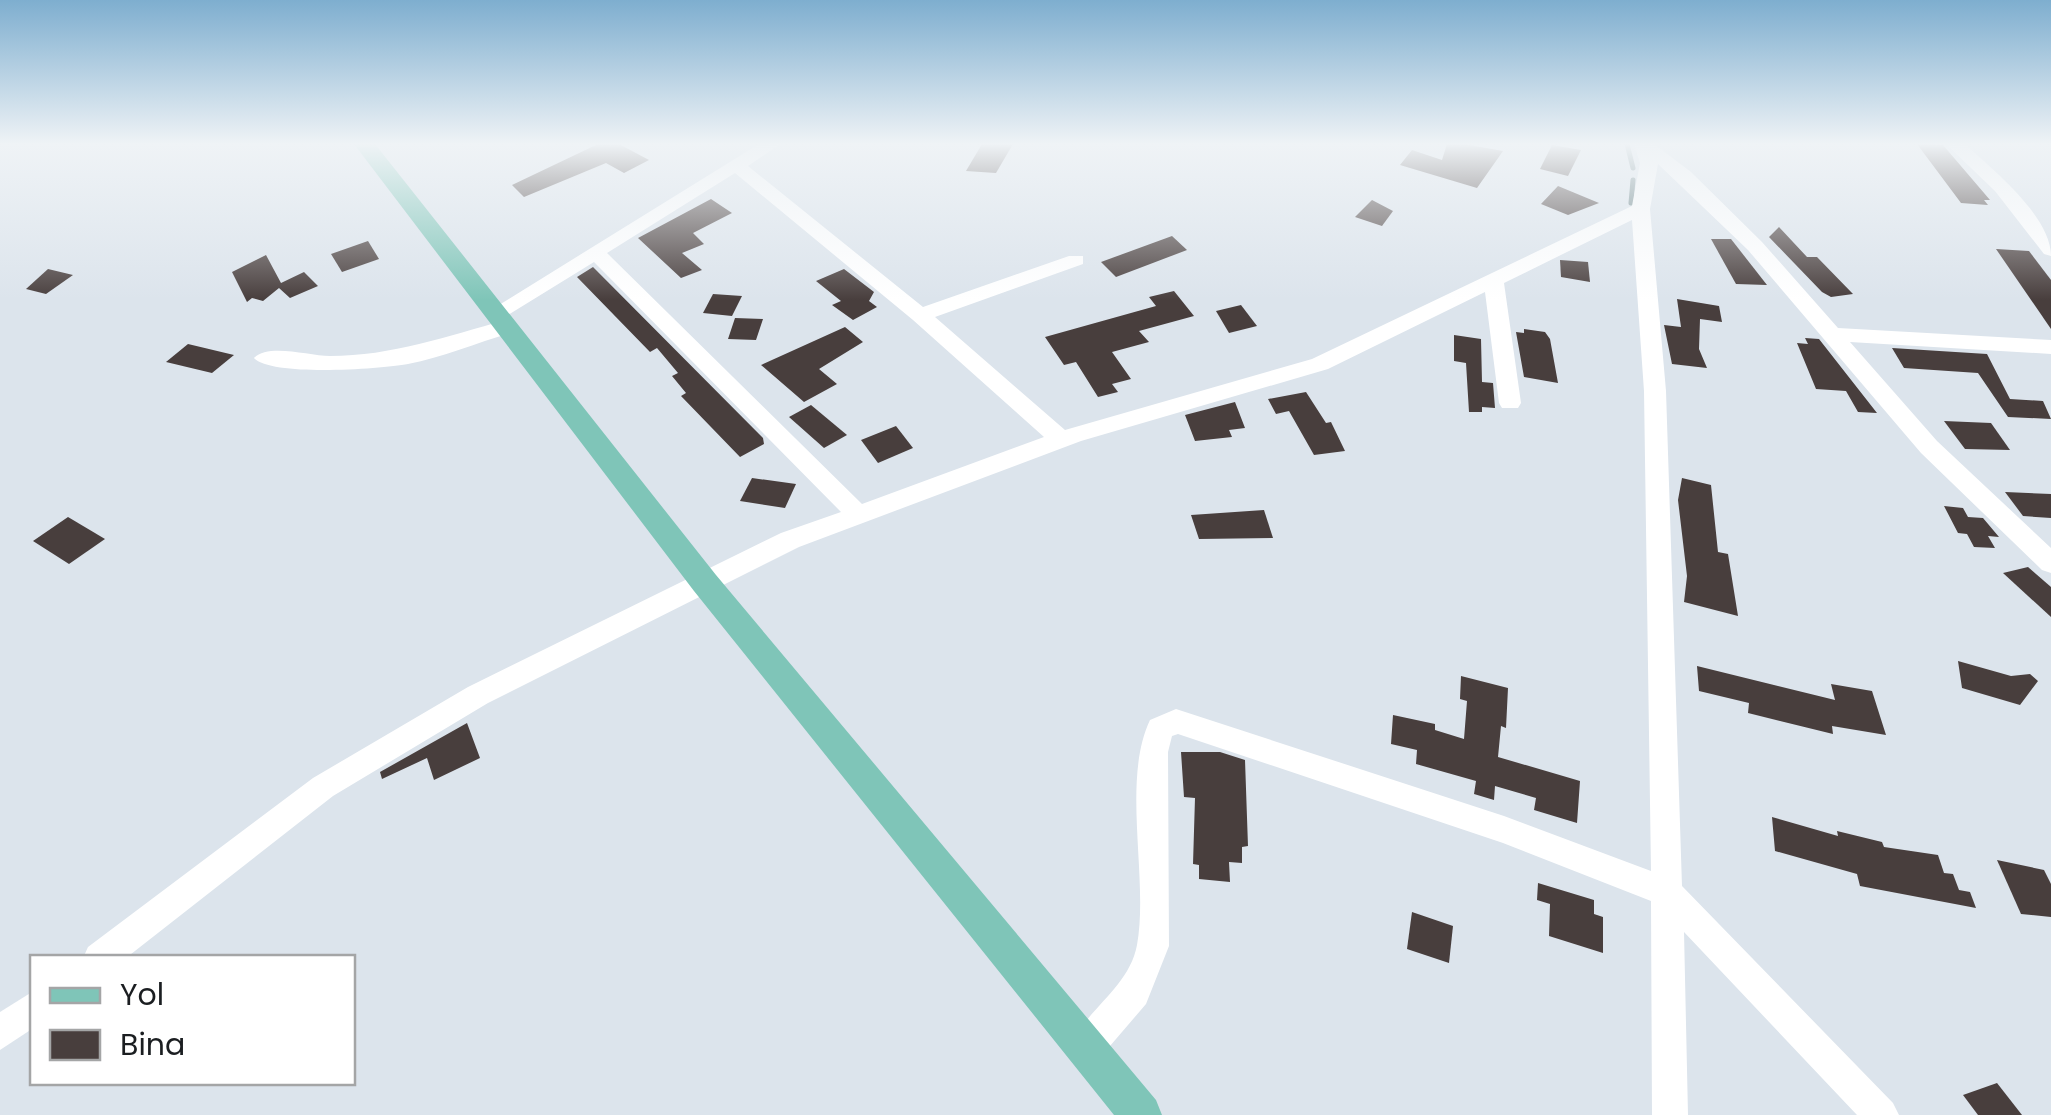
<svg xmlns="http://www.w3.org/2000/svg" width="2051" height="1115" viewBox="0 0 2051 1115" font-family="Poppins,sans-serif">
<rect width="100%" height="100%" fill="#dce4ec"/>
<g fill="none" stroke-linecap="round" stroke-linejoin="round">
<g stroke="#627c80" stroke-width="5">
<polyline points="1627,144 1633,168"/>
<polyline points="1631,203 1633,180"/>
</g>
</g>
<g fill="#483e3d">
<polygon points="598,144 619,144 649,160 624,173 606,163 524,197 512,185"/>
<polygon points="982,144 1013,144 996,173 966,171"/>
<polygon points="1447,144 1464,144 1503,151 1477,188 1400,165 1412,150 1442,160"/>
<polygon points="1917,144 1943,145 1990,200 1984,200 1988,205 1961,203"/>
<polygon points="1552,145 1581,150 1568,176 1540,169"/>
<polygon points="1558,186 1599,203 1568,215 1541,204"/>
<polygon points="711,199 732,213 693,233 704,244 682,253 702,270 681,278 638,238"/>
<polygon points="1372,200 1393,211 1382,226 1355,217"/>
<polygon points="1779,227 1807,257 1817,257 1853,294 1831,297 1822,292 1769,237"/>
<polygon points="1172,236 1187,250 1116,277 1101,262"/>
<polygon points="1711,239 1731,239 1767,285 1736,284"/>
<polygon points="368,241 379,259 342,272 331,254"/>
<polygon points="1996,249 2029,251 2051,280 2051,329"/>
<polygon points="266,255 281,283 304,272 318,286 290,298 279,288 263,301 252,298 247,302 232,272"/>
<polygon points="1560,260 1588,262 1590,282 1561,277"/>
<polygon points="593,267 763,438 764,444 740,457 681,396 686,393 672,376 678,373 657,348 650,352 577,277"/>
<polygon points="48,269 73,275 46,294 26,289"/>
<polygon points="844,269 874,292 869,301 877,307 853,320 832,305 841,301 816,281"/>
<polygon points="1174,291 1194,316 1139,331 1149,342 1112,352 1131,379 1112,384 1118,392 1098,397 1076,362 1064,365 1045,337 1156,306 1149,297"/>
<polygon points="713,294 742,296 732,316 703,313"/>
<polygon points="1677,299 1719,306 1722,322 1700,319 1699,349 1707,368 1672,364 1664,325 1681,327"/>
<polygon points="1241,305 1257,326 1229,333 1216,311"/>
<polygon points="735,318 763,319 756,340 728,339"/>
<polygon points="845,327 863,342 819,369 837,384 804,402 761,365"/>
<polygon points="1524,329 1545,332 1550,339 1558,383 1524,377 1516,332 1524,333"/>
<polygon points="1454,335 1481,339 1482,382 1493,383 1495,408 1482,407 1482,412 1469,412 1466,363 1454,361"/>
<polygon points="1805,338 1819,339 1877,413 1858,412 1846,391 1816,389 1797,343 1808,344"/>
<polygon points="188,344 234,355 212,373 166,362"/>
<polygon points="1892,348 1987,354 2010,399 2043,401 2051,419 2008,417 1978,373 1904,368"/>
<polygon points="1306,392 1326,423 1331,422 1345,451 1314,455 1289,411 1276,414 1268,399"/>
<polygon points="1235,402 1245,428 1229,430 1232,437 1195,441 1185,415"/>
<polygon points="811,405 847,435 824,448 789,417"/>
<polygon points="1944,421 1991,423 2010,450 1965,449"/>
<polygon points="896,426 913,448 878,463 861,440"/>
<polygon points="752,478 796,484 785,508 740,501"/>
<polygon points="1682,478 1711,485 1718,552 1728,554 1738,616 1684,602 1687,576 1678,500"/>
<polygon points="2005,492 2051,494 2051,518 2023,516"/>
<polygon points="1944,506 1963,508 1968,517 1983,518 1999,537 1988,536 1995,548 1974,547 1967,534 1958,533"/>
<polygon points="1264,510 1273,538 1199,539 1191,515"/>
<polygon points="68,517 105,539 69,564 33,541"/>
<polygon points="2028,567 2051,587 2051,617 2003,573"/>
<polygon points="1958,661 2011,676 2030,674 2038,681 2020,705 1962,688"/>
<polygon points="1697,666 1835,700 1831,684 1872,691 1886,735 1832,726 1833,734 1748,713 1749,703 1699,691"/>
<polygon points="1461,676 1508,688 1506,728 1501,726 1498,757 1580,781 1577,823 1534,810 1536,798 1495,786 1494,800 1474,794 1476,781 1416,764 1417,750 1391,744 1393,715 1435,724 1435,730 1464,739 1467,701 1460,699"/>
<polygon points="467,723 480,758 434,780 427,758 382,779 380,772"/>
<polygon points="1181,752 1220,752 1245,760 1248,846 1242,847 1242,863 1229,862 1230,882 1199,879 1199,865 1193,864 1195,798 1184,797"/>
<polygon points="1772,817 1838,836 1837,831 1882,842 1884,847 1938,855 1944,873 1953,874 1959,890 1970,892 1976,908 1860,886 1857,874 1775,851"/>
<polygon points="1997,860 2044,870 2051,884 2051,917 2021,914"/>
<polygon points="1538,883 1594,900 1594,914 1603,917 1603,953 1549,936 1550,904 1537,900"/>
<polygon points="1412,912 1453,926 1449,963 1407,949"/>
<polygon points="1997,1083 2022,1115 1978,1115 1963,1095"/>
</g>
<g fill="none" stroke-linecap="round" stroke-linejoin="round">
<g fill="#fff" fill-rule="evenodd">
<path d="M759,144H780L748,166L923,307L1069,256H1083V264L935,317L1065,430L1312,359L1632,206L1640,163L1634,144H1654L1691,172L1762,242L1838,328L2051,340V354L1850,342L1937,441L2051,548V573L2042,570L1921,453L1748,250L1658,164L1650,209L1666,391L1682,886L1893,1103L1899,1115H1857L1684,932L1688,1115H1652L1651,901L1503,843L1178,734L1172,736L1168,752L1169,946L1146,1004L1098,1060L1086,1065L1074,1060L1069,1048C1085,1010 1129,988 1137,945C1149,879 1121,781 1150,720L1176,709L1504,816L1651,871L1644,391L1632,220L1504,283L1521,403L1518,408H1502L1499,403L1485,292L1328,369L1081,441L799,547L488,703L333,796L126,958H83L88,947L313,778L468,687L781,533L841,512L594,262L503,318H489L486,313ZM735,173L913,320L1044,437L862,504L607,253Z"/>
<path d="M1946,144H1965C1993,170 2051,216 2051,256L2044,254L1995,191Z"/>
<path d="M506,320L513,322V332C479,342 443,357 408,364C380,369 272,377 254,358C269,343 309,356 330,356C392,356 447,336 506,320Z"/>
<polygon points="32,992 32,1029 0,1050 0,1012"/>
</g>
<polygon fill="#7fc5b8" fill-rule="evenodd" points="354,144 375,144 716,575 1156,1100 1162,1115 1114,1115 694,591"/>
</g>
<linearGradient id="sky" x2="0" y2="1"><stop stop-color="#7eaecf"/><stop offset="0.48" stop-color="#eff3f6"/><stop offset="1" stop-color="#eff3f6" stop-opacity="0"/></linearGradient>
<rect width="2051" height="300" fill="url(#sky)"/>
<rect x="30" y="955" width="325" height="130" fill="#ffffff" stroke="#a4a5a6" stroke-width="2.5"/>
<rect x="50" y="988" width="50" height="15" fill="#7fc5b8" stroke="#a4a5a6" stroke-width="2.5"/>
<text x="120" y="1005" font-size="30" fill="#1b1e21">Yol</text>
<rect x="50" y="1030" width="50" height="30" fill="#483e3d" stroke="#a4a5a6" stroke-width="2.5"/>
<text x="120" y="1055" font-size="30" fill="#1b1e21">Bina</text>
</svg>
